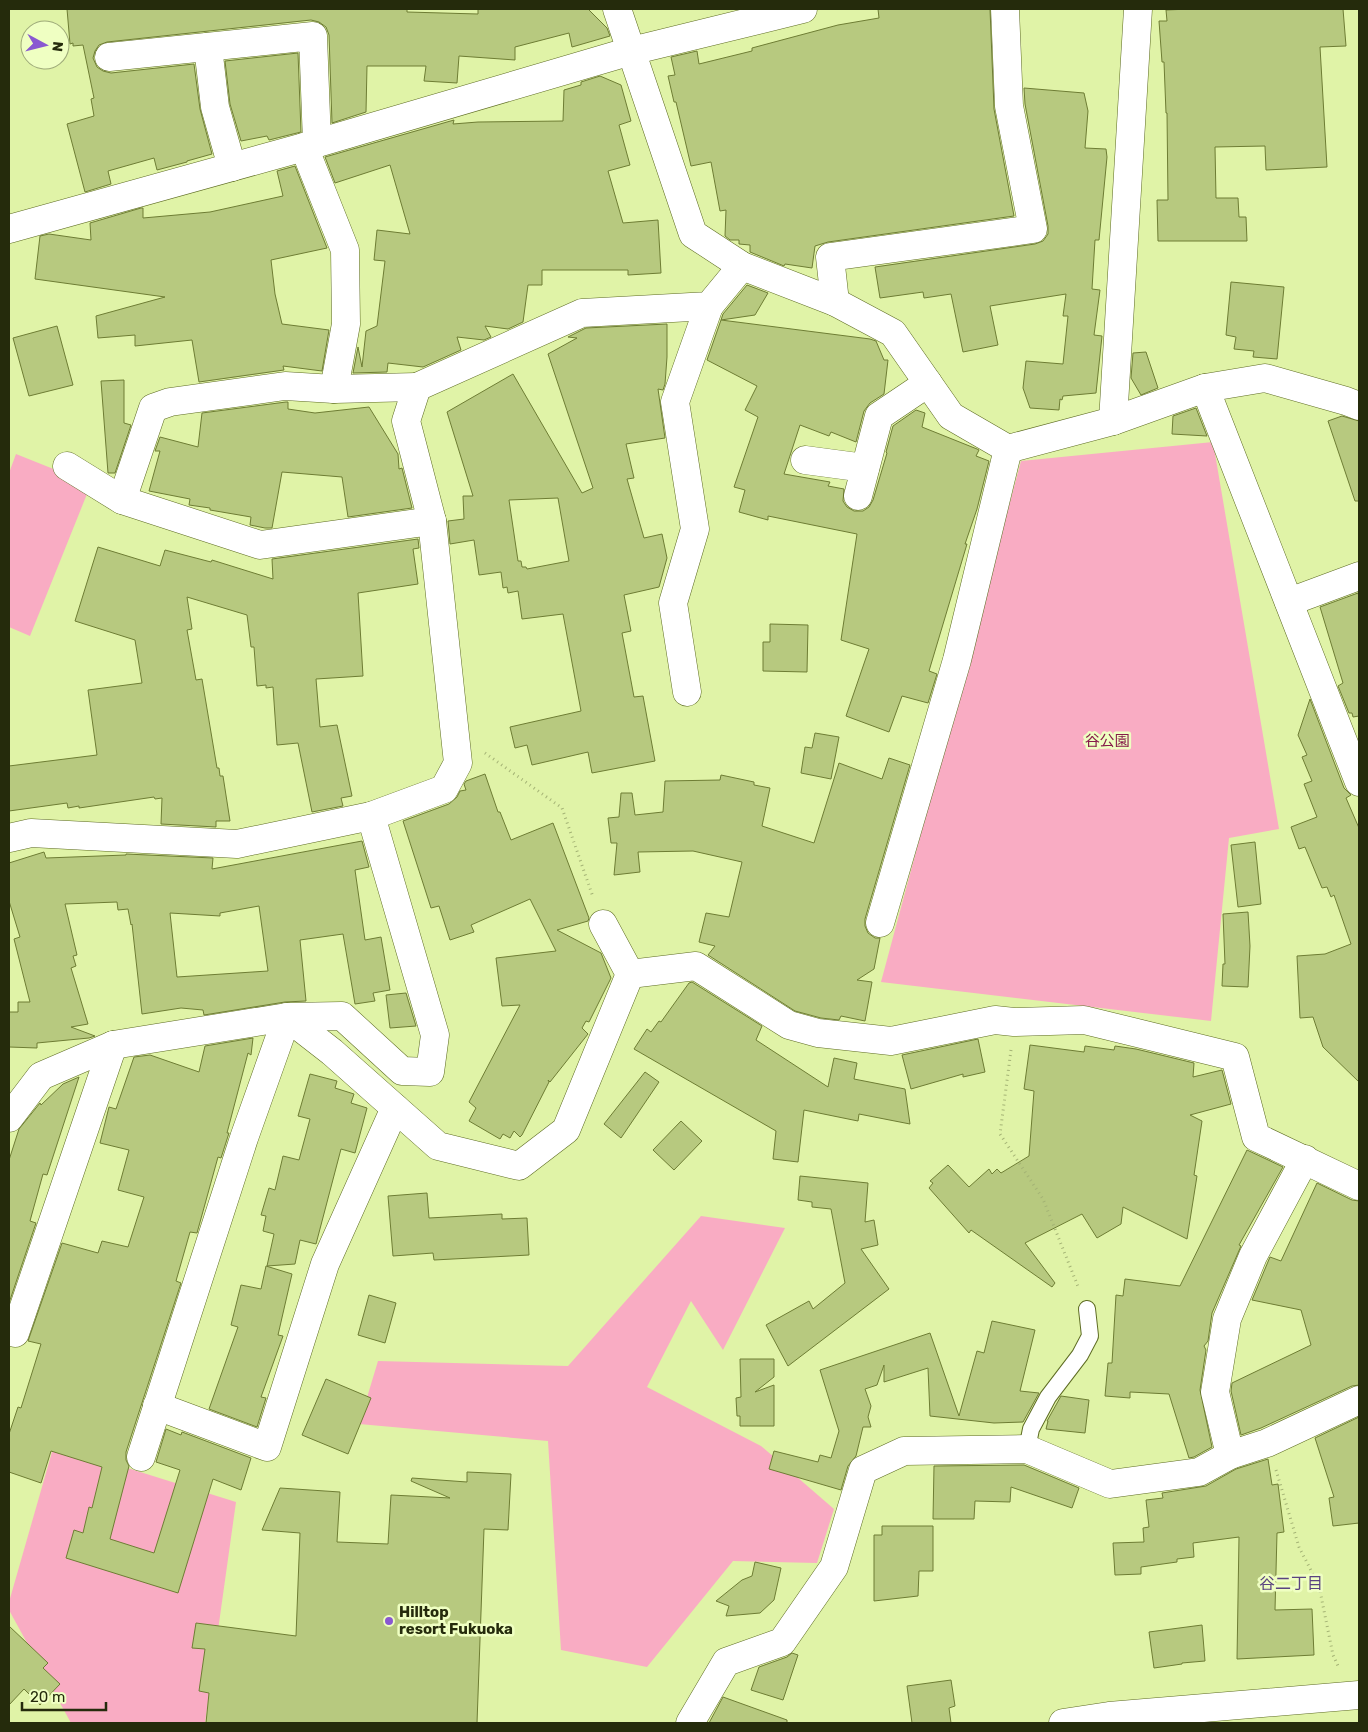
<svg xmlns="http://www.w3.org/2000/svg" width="1368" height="1732" viewBox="0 0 1368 1732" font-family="Rubik,'Noto Sans JP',sans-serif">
<rect width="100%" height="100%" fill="#e0f3a7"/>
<g fill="#f9acc3">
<polygon points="1213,442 1279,829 1229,838 1211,1021 881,982 1021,461"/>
<polygon points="16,454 91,484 30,636 9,627 9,473"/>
<polygon points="701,1216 785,1228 723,1350 691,1301 647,1387 761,1446 834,1509 817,1563 733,1561 647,1667 561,1650 548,1441 359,1424 378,1361 568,1366"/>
<polygon points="54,1445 236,1502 205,1723 71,1723 9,1610 9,1602"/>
</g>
<g fill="#b7c97f" stroke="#6e7d34" fill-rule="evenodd">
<polygon points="67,9 407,9 407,12 478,14 478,9 588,9 607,28 610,36 572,47 569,33 515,47 515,60 459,56 457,83 424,81 426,66 367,66 366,112 332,123 329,35 326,27 319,22 311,20 107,42 99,45 95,51 93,58 97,67 103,71 111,73 194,64 200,109 212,154 187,161 187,162 157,170 154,158 108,171 111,184 85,192 67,124 94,116 91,99 94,98 83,45 73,46 73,43 70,44"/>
<polygon points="878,9 990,9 994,109 1014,216 828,242 815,246 812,268 785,264 784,266 750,252 750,245 739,244 739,240 730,240 725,236 726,210 720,211 711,162 691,166 676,102 674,102 668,76 675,75 671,57 697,51 699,64 752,51 752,48 838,25 879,18"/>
<polygon points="1190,9 1343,9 1346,46 1320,47 1327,167 1266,170 1265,146 1215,147 1216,198 1238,198 1239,217 1246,217 1247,241 1158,241 1157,200 1168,200 1167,113 1166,113 1164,62 1162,62 1159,21 1167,21 1166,10"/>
<polygon points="298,53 301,132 269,140 267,136 241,141 230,104 225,61"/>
<polygon points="600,76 621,85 631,121 619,125 630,165 608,171 623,223 658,220 661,273 628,275 628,270 542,270 542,285 528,285 523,322 508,329 485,326 491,337 484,340 457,337 461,350 423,367 388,363 387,372 353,373 358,347 362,367 366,331 377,326 385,261 374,260 377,230 410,234 390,165 335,183 325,157 454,120 453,124 478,122 563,121 564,90 581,85 581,82"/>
<polygon points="1024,88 1084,93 1088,111 1085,148 1106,149 1107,157 1099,240 1095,240 1092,289 1100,290 1094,335 1102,336 1096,393 1063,396 1062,400 1060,399 1059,410 1030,408 1023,388 1026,361 1063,364 1068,316 1063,316 1066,294 990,306 998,345 963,352 951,294 924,298 923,292 880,298 875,267 1035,244 1043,241 1048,234 1048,226 1025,104"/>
<polygon points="295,166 327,248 271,260 275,294 282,324 329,330 322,371 283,366 284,370 199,382 192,340 135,346 135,335 98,338 96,316 165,297 35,279 40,236 49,234 91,240 90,223 141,208 143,208 143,218 210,212 283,196 277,171"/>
<polygon points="1231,282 1284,287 1277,359 1253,357 1254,351 1234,349 1236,337 1226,335"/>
<polygon points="747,285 768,293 755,315 721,320 723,314"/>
<polygon points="721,320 870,339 876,341 884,360 888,360 884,394 870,403 864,411 856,442 831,432 829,436 800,425 784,474 830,482 828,486 844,489 843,501 847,507 854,511 863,511 869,507 873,500 887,453 886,452 893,426 916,410 925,413 922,427 977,449 979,450 976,456 989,461 977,509 965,544 967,544 929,671 937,674 928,703 902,696 889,732 846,716 869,649 841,640 857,534 768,516 768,520 739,512 745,490 734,487 758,417 745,410 757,386 707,360"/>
<path d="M667,324V357L665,384L663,390L658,389L665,438L626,444L634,478L627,479L644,538L662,534L667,558L659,587L624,595L631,631L622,633L634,697L643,696L655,761L592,773L588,752L532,765L527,745L515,748L510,727L581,711L563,614L522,619L518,591L508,593L507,587L503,588L501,572L479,575L474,540L450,544L448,521L464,519L463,496H473L447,412L513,374L582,493L593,488L548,354L577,338L568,337L586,328ZM558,498L569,561L527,569L526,567H522L521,561H518L509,500Z"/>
<polygon points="57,326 73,385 29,396 13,338"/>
<polygon points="1146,352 1158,388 1141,395 1131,378 1133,353"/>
<polygon points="124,380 124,423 131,425 115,473 108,473 101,381"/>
<polygon points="286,402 288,402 288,409 315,413 369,407 398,454 399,469 402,468 412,508 348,517 342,477 282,472 272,528 265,528 250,525 251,517 210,510 210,508 189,505 190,499 149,491 160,451 155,451 160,437 198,447 202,413"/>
<polygon points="1196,408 1207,436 1172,434 1173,416"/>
<polygon points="1342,416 1359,421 1359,501 1355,501 1328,421"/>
<polygon points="418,539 419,548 413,549 418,584 358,593 363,676 316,679 320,727 337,725 352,796 341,798 343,806 312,812 298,743 277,745 273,687 266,688 266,685 257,686 254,647 251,647 247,615 187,597 192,629 187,630 196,680 202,679 217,768 219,768 220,776 223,776 230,821 216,821 216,827 161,824 162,798 155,799 154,797 79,808 79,806 68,808 67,803 9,811 9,766 97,755 88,690 142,683 135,640 75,621 98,547 160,566 165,550 211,562 212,560 273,579 272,559"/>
<polygon points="1358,593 1359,597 1359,716 1353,717 1352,713 1349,713 1338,686 1343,683 1320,607"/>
<polygon points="770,624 808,625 807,672 763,671 763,642 770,642"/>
<polygon points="1310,699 1344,788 1351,795 1346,798 1359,828 1359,1082 1323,1047 1313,1017 1300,1018 1297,956 1325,954 1351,944 1334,895 1331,897 1327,887 1322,888 1305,847 1299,849 1291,827 1317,817 1304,784 1312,781 1302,757 1307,755 1298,735"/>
<polygon points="815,733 839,737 831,779 801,773 805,747 812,748"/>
<polygon points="889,758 910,765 865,919 865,926 868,933 875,938 880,938 874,969 857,980 872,982 865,1021 841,1016 839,1020 821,1018 795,1011 708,955 715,946 699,942 706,913 729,917 742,862 693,851 638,852 640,872 614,875 617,843 611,843 608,818 619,817 621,793 632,793 635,815 663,812 665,781 720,780 721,775 754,782 754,785 770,788 762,826 814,843 839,763 882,779"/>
<polygon points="485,774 498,812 500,812 511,840 553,823 589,918 588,921 557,930 601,953 611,978 589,1022 586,1021 582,1028 588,1034 550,1082 548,1080 549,1082 522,1135 520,1137 514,1131 510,1138 503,1134 500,1139 469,1121 476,1108 469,1102 520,1005 502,1006 496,958 556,951 530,899 471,925 474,932 450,940 439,906 431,908 403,821 449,804 457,797 460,791 466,790 464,784 466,781"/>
<path d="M362,841L369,867L355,870L365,940L381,937L390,990L373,993L375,1001L355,1004L343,934L300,940L306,1001L285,1002L204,1015L203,1010L181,1008L142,1014L132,924L131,925L128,909L118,910L117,902L65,904L77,955L73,956L76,966L71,968L88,1024L71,1027L95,1036L89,1038L37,1043V1048L9,1047V1012H18V1002H30L14,939L20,937L9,901V863L44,852L46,858L126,855V854L213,858L212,869ZM259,906L268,971L177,977L170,913L220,916V913Z"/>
<polygon points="1255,842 1261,904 1238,907 1231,845"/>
<polygon points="1248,912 1250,946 1248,987 1222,986 1223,964 1225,964 1223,914"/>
<polygon points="692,982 762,1026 756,1040 828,1087 834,1058 857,1063 854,1079 905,1089 910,1124 859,1114 858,1121 804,1110 798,1162 773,1159 776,1131 634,1049 647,1029 651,1032 659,1021 661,1022 689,983"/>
<polygon points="406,993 416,1026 390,1028 386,995"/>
<polygon points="253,1038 251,1055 248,1053 227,1133 229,1133 221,1158 218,1157 197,1233 190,1232 176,1281 181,1283 126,1452 126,1460 129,1466 110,1539 154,1553 180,1470 156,1462 166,1429 181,1435 182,1432 251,1458 241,1490 213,1479 178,1593 66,1558 74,1530 83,1533 89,1507 92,1508 102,1467 51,1451 41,1483 9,1472 9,1434 18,1407 21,1408 41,1344 28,1341 62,1243 98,1253 102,1241 128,1247 144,1197 118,1190 129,1150 100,1143 109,1107 116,1109 134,1057 150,1055 199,1072 205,1046"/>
<polygon points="978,1039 985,1072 963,1077 963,1074 911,1089 902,1055"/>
<polygon points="1030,1045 1084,1052 1085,1046 1114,1050 1115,1046 1136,1049 1194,1063 1193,1077 1222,1070 1231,1104 1190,1115 1202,1121 1194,1175 1197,1176 1187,1239 1123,1207 1121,1224 1097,1238 1082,1214 1025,1243 1055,1283 1052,1287 971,1230 969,1233 929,1188 933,1183 930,1181 948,1165 969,1187 989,1169 992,1174 997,1169 1001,1173 1029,1156 1034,1091 1024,1089"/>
<polygon points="645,1072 659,1082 621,1138 604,1124"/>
<polygon points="310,1074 337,1081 335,1088 354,1094 351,1103 367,1108 355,1153 341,1149 316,1244 300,1240 295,1264 267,1266 274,1234 263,1231 266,1216 261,1215 269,1188 275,1190 283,1156 299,1160 310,1119 298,1116"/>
<polygon points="79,1077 47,1175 43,1174 30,1221 36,1223 9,1303 9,1160 19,1129 40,1103 41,1105 63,1084"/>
<polygon points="681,1121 702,1141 674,1170 653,1150"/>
<polygon points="1247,1150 1283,1167 1239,1245 1241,1246 1212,1313 1208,1341 1204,1346 1206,1350 1200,1390 1212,1447 1194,1457 1189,1458 1169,1394 1130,1392 1130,1398 1105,1396 1108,1363 1112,1363 1116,1295 1123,1296 1125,1279 1180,1286"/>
<polygon points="800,1176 868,1183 865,1222 874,1220 878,1245 861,1249 889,1289 788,1366 766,1325 809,1301 813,1309 845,1283 831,1209 812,1207 812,1202 798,1200"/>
<polygon points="1317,1183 1352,1200 1359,1201 1359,1385 1352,1386 1261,1428 1241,1435 1231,1391 1232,1383 1311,1345 1301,1310 1252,1300 1270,1257 1281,1261"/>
<polygon points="427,1193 429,1218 502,1214 502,1219 527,1218 529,1255 434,1260 433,1253 393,1256 388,1196"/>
<polygon points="266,1266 292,1274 278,1335 283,1336 261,1397 266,1398 257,1427 209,1409 238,1327 231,1325 241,1285 261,1289"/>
<polygon points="369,1295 396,1303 385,1343 358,1335"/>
<polygon points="992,1321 1035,1330 1020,1391 1039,1393 1023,1422 994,1423 930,1416 928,1368 884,1382 884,1365 877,1385 865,1389 871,1406 868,1417 871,1427 863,1427 856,1456 848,1466 841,1490 769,1469 774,1451 818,1462 820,1455 831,1458 839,1431 820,1370 930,1333 959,1416 977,1351 984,1353"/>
<polygon points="740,1359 774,1359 774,1377 755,1392 774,1385 774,1426 740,1426 740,1416 737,1416 736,1398 741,1397"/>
<polygon points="326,1379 371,1398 348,1454 302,1435"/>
<polygon points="1061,1396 1089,1400 1085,1433 1046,1429 1048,1421 1047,1421"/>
<polygon points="1359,1417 1359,1523 1333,1526 1329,1498 1334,1497 1315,1438"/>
<polygon points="1268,1459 1272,1485 1278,1484 1284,1532 1277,1533 1275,1610 1312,1609 1314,1655 1237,1659 1239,1537 1193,1543 1194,1557 1177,1559 1177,1562 1141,1567 1141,1574 1115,1575 1113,1543 1144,1542 1143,1528 1149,1527 1146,1500 1163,1498 1162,1493 1206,1486 1236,1469"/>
<polygon points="1024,1465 1079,1488 1072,1508 1011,1487 1010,1502 975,1501 974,1519 933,1519 934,1466"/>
<polygon points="467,1472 511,1474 508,1530 484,1529 477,1723 206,1723 209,1693 199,1691 205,1649 192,1648 196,1623 296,1636 300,1533 262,1530 280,1488 340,1492 337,1542 388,1544 391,1495 450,1498 411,1481 412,1478 467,1482"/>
<polygon points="882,1526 933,1526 933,1571 919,1571 918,1596 874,1601 874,1535 882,1535"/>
<polygon points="755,1562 781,1568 774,1600 760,1613 726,1616 729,1606 716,1601 742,1580 752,1576"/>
<polygon points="1202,1625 1205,1661 1182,1663 1182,1664 1154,1668 1149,1632"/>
<polygon points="9,1626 48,1663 43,1668 60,1684 40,1705 24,1689 9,1705"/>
<polygon points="792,1653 798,1655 783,1700 751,1690 759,1667 787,1657"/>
<polygon points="951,1680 955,1706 949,1708 951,1723 912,1723 907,1686"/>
<polygon points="723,1697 787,1720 787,1723 709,1723"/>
</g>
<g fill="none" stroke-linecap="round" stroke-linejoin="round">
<defs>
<polyline id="service" points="1027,1449 1031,1429 1048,1397 1080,1355 1090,1336 1087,1309"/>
<g id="minor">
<polyline points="617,9 693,234 742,266 835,302 893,333 951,416 1008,449 1113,421 1205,388 1265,378 1346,401 1359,406"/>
<polyline points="208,47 215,107 232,167"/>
<polyline points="109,57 313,36 317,143"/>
<polyline points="304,147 345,250 346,324 334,389"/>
<polyline points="9,229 304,147 631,51 803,9"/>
<polyline points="835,302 830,257 1033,229 1009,106 1005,9"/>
<polyline points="1205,388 1359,782"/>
<polyline points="1113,421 1138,9"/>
<polyline points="805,460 865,468"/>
<polyline points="858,496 879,416 928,383"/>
<polyline points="122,500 153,408 170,402 285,386 334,389 417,387"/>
<polyline points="432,521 406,421 417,387 582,313 709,306 742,266"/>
<polyline points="1289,602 1359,576"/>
<polyline points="687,692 673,603 695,529 675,402 709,306"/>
<polyline points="9,838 31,833 237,844 371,816"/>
<polyline points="880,923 957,660 1008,449"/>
<polyline points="630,974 696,966 789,1025 818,1033 891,1041 995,1020 1014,1022 1084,1020 1235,1057 1256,1137 1359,1186"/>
<polyline points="9,1118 41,1076 113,1045 287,1017 342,1016 402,1071 430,1072 435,1035 371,816 444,789 458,763 432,521 260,545 122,500 67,466"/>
<polyline points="9,1331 15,1333 113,1045"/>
<polyline points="157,1406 267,1447 325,1264 395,1108"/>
<polyline points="1230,1455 1215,1392 1227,1319 1253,1256 1305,1159"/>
<polyline points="141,1457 244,1138 287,1017 332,1052 438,1146 519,1166 566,1130 630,974 603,924"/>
<polyline points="690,1723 726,1662 782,1642 834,1567 863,1470 904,1451 1027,1449 1110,1484 1199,1472 1230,1455 1267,1443 1359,1400"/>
<polyline points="1063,1723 1109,1716 1359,1695"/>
</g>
</defs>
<use href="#service" stroke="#5e6c23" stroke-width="18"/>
<use href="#minor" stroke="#5e6c23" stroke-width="29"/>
<g stroke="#a4b375" stroke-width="3" stroke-dasharray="1 4" stroke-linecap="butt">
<polyline points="485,753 562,808 593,897"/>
<polyline points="1011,1050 1000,1134 1043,1199 1079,1289"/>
<polyline points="1276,1470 1299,1547 1319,1586 1333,1655 1339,1668"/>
</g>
<use href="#service" stroke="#fff" stroke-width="16"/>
<use href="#minor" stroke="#fff" stroke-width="28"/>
</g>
<circle fill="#8958d1" stroke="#efffc2" stroke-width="2" cx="389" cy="1621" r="5"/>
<g text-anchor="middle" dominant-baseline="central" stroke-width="5" stroke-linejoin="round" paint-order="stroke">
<g font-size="15" fill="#861c4a" stroke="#efffc2">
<text x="1107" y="741">谷公園</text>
</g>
<g font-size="15" font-weight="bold" fill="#252b0c" stroke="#efffc2" text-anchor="start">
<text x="399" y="1612">Hilltop<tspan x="399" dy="17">resort Fukuoka</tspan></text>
</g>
<g font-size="16" fill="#5a4380" stroke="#efffc2">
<text x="1291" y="1583">谷二丁目</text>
</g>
</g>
<rect width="1368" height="1732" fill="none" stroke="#252b0c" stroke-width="20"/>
<g transform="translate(45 45) rotate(97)"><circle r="24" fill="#efffc2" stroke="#9eaa79"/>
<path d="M0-4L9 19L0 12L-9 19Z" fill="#8958d1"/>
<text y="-8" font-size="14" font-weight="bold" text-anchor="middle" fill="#252b0c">N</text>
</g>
<path d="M22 1702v8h84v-8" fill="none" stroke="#252b0c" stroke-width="2.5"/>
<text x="30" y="1702" font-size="15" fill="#252b0c" stroke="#efffc2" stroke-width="4" paint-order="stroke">20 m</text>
</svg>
